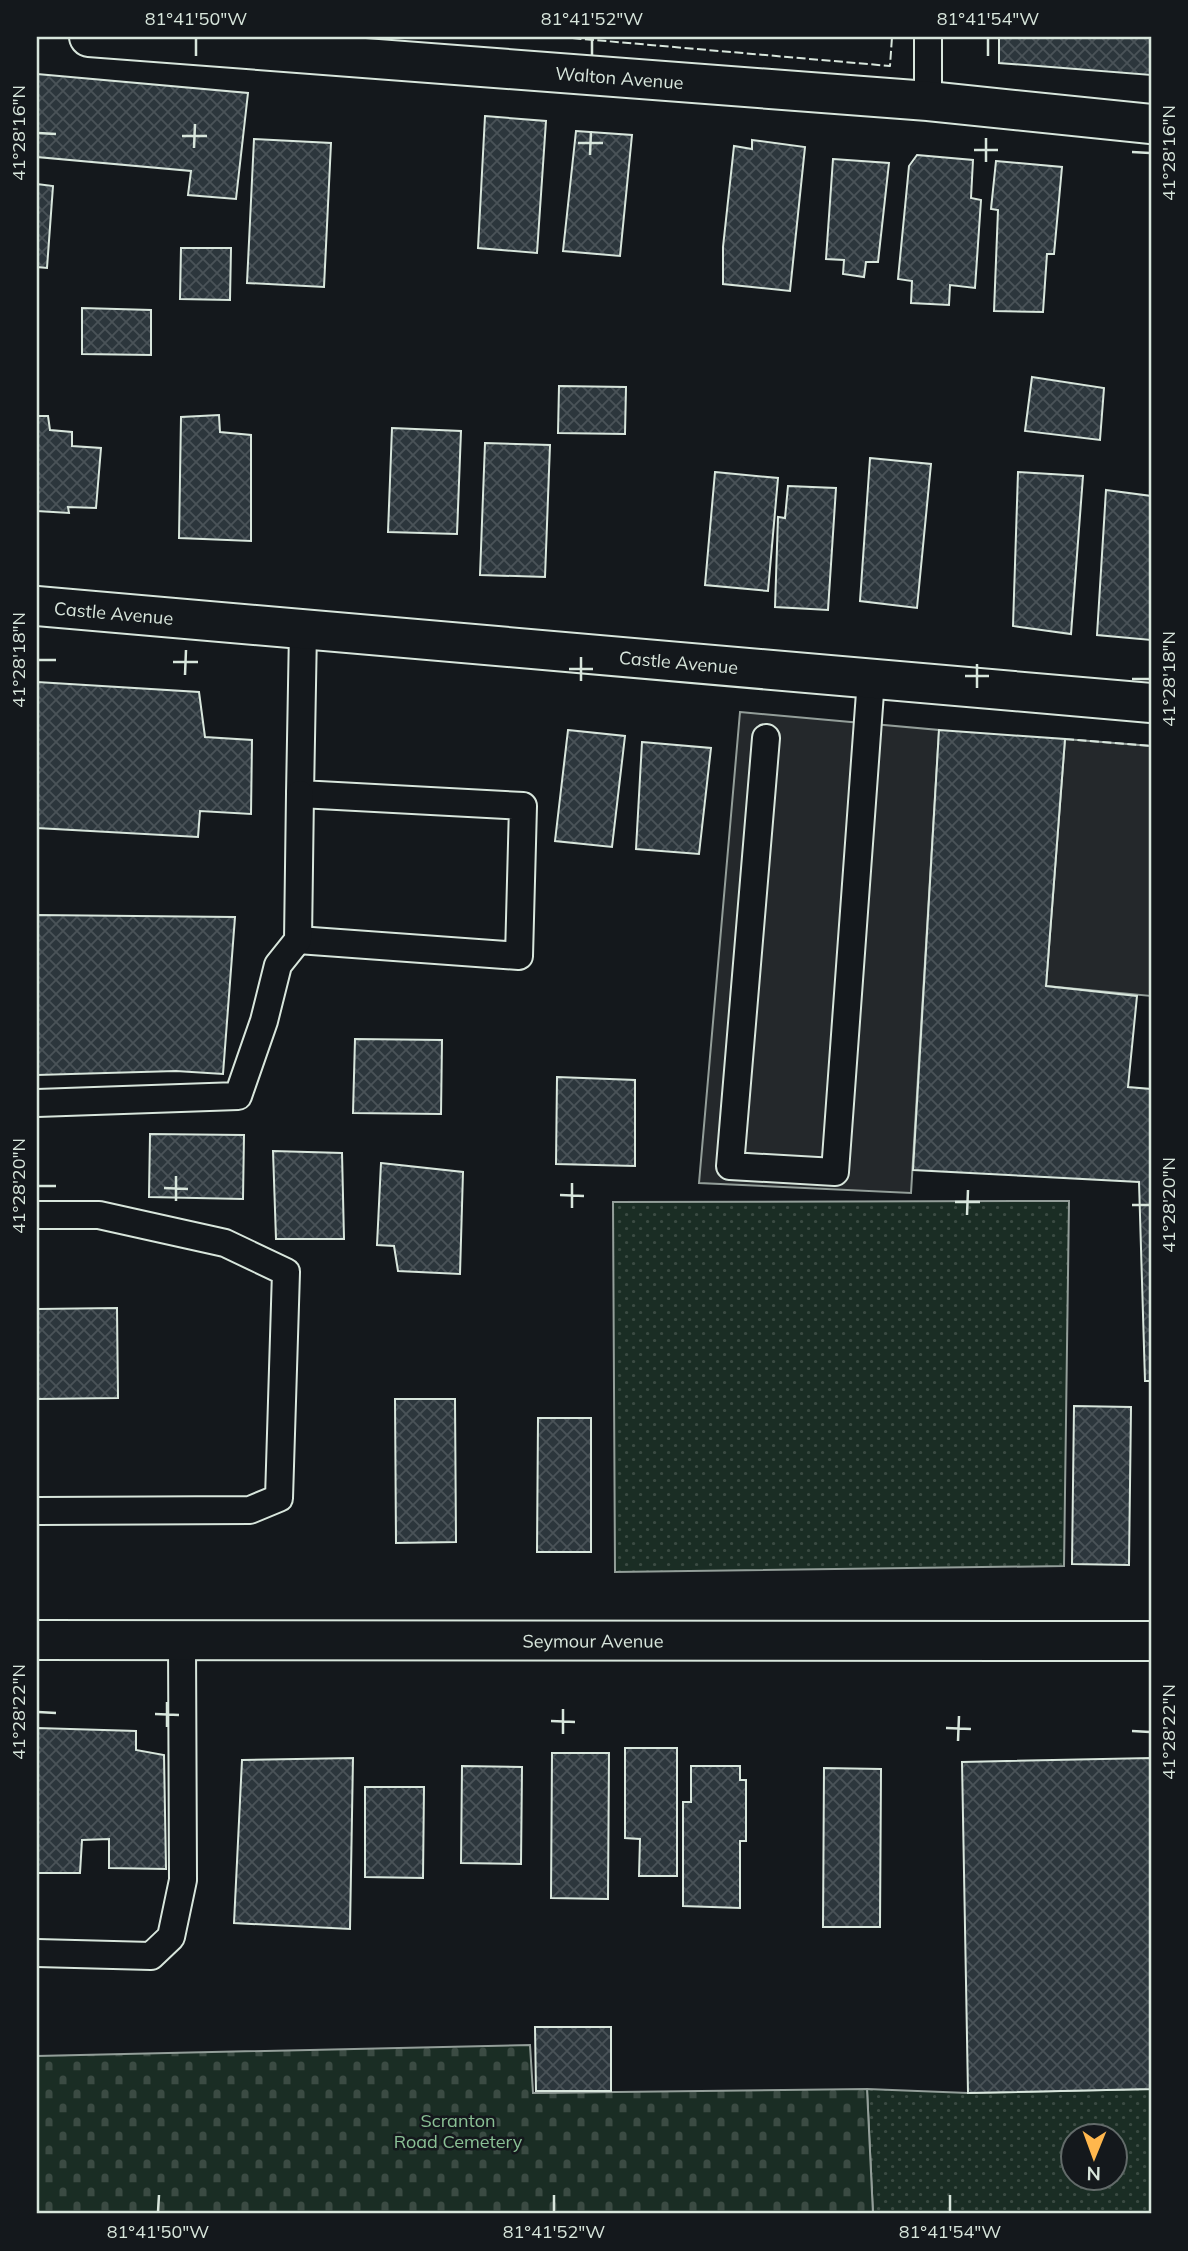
<svg xmlns="http://www.w3.org/2000/svg" width="1188" height="2251" viewBox="0 0 1188 2251" font-family="Mulish,sans-serif">
<defs>
<pattern id="grass-dots" width="8" height="8" patternUnits="userSpaceOnUse" patternTransform="scale(1.75)"><rect width="8" height="8" fill="#1a2d24"/><path d="M2 2h.1M6 6h.1" fill="none" stroke="#3b4b43" stroke-width="1.8" stroke-linecap="round"/></pattern>
<pattern id="cemetery-stones" width="16" height="16" patternUnits="userSpaceOnUse" patternTransform="scale(1.75)"><rect width="16" height="16" fill="#1a2d24"/><path d="M2 7V4a2 2 0 0 1 4 0v3zM10 15v-3a2 2 0 0 1 4 0v3z" fill="#3b4b43"/></pattern>
<pattern id="building-cross-hatch" width="8" height="8" patternUnits="userSpaceOnUse" patternTransform="scale(1.75)"><rect width="8" height="8" fill="#2c363c"/><path d="M0 0l8 8M0 8l8-8" fill="none" stroke="#4a5358"/></pattern>
</defs>
<rect width="100%" height="100%" fill="#14181c"/>
<g fill="url(#grass-dots)" stroke="#939e99" stroke-width="2" fill-rule="evenodd">
<polygon points="1069,1201 1064,1566 615,1572 613,1202"/>
<path d="M867,2089L968,2093L1151,2089V2214H873ZM1072,2136H1114V2178H1072Z"/>
</g>
<polygon fill="url(#cemetery-stones)" stroke="#939e99" stroke-width="2" points="530,2045 533,2093 867,2089 873,2214 37,2214 37,2056"/>
<g fill="#24282b" stroke="#939e99" stroke-width="2">
<polygon points="740,712 939,730 911,1193 699,1183"/>
<polygon points="1065,739 1151,746 1151,996 1046,986"/>
</g>
<g fill="url(#building-cross-hatch)" stroke="#d8e6dc" stroke-width="2">
<polygon points="999,37 1151,37 1151,75 999,63"/>
<polygon points="37,74 248,93 236,199 188,195 191,171 37,157"/>
<polygon points="485,116 546,121 537,253 478,248"/>
<polygon points="576,131 632,135 620,256 563,251"/>
<polygon points="254,139 331,143 324,287 247,283"/>
<polygon points="752,140 805,147 790,291 723,284 723,247 734,146 752,149"/>
<polygon points="917,155 973,160 971,198 981,200 975,288 950,285 949,305 911,303 912,281 898,279 909,166"/>
<polygon points="833,159 889,163 878,262 866,262 864,277 843,274 844,260 826,259"/>
<polygon points="996,161 1062,167 1054,254 1047,254 1043,312 994,311 998,210 991,209"/>
<polygon points="37,184 53,186 47,268 37,267"/>
<polygon points="181,248 231,248 230,300 180,299"/>
<polygon points="82,308 151,310 151,355 82,354"/>
<polygon points="1032,377 1104,388 1100,440 1025,431"/>
<polygon points="559,386 626,387 625,434 558,433"/>
<polygon points="219,415 220,432 251,435 251,541 179,538 181,417"/>
<polygon points="37,416 48,416 50,430 72,432 72,446 101,448 96,508 68,507 69,513 37,511"/>
<polygon points="392,428 461,431 457,534 388,532"/>
<polygon points="485,443 550,445 545,577 480,575"/>
<polygon points="870,458 931,464 917,608 860,601"/>
<polygon points="715,472 778,478 768,591 705,585"/>
<polygon points="1018,472 1083,476 1071,634 1013,626"/>
<polygon points="788,486 836,488 828,610 775,607 778,517 785,518"/>
<polygon points="1106,490 1151,496 1151,640 1097,635"/>
<polygon points="37,682 199,692 205,737 252,740 251,814 200,811 198,837 37,828"/>
<polygon points="568,730 625,736 612,847 555,841"/>
<polygon points="939,730 1065,739 1046,986 1137,996 1128,1087 1151,1089 1151,1381 1145,1381 1139,1182 913,1170"/>
<polygon points="642,742 711,748 699,854 636,849"/>
<polygon points="37,915 235,917 223,1074 176,1071 37,1075"/>
<polygon points="355,1039 442,1040 441,1114 353,1113"/>
<polygon points="557,1077 635,1080 635,1166 556,1164"/>
<polygon points="150,1134 244,1135 243,1199 149,1197"/>
<polygon points="273,1151 342,1153 344,1239 276,1239"/>
<polygon points="381,1163 463,1172 460,1274 398,1271 394,1246 377,1245"/>
<polygon points="117,1308 118,1398 37,1399 37,1309"/>
<polygon points="395,1399 455,1399 456,1542 396,1543"/>
<polygon points="1074,1406 1131,1407 1129,1565 1072,1564"/>
<polygon points="538,1418 591,1418 591,1552 537,1552"/>
<polygon points="37,1728 136,1731 136,1750 164,1755 166,1869 109,1868 109,1839 82,1840 80,1873 37,1873"/>
<polygon points="625,1748 677,1748 677,1876 639,1876 640,1839 625,1838"/>
<polygon points="552,1753 609,1753 608,1899 551,1898"/>
<polygon points="353,1758 350,1929 234,1923 242,1760"/>
<polygon points="1151,1758 1151,2089 968,2093 962,1762"/>
<polygon points="462,1766 522,1767 521,1864 461,1863"/>
<polygon points="691,1766 740,1766 740,1780 746,1780 746,1841 740,1841 740,1908 683,1906 683,1802 691,1802"/>
<polygon points="824,1768 881,1769 880,1927 823,1927"/>
<polygon points="365,1787 424,1787 423,1878 365,1877"/>
<polygon points="535,2027 611,2027 611,2091 536,2091"/>
</g>
<g fill="none" stroke-linecap="round" stroke-linejoin="round">
<defs>
<g id="lane">
<polyline points="928,101 928,37"/>
<polyline points="766,738 730,1166 835,1172 871,679"/>
<polyline points="298,940 519,956 523,806 300,794 303,631"/>
<polyline points="37,1103 238,1096 264,1021 278,965 298,940 300,794"/>
<polyline points="37,1215 99,1215 225,1243 286,1272 279,1498 250,1510 37,1511"/>
<polyline points="37,1953 151,1956 171,1937 183,1880 182,1641"/>
</g>
<g id="street">
<path id="s1" d="M89,37L928,101L1151,124"/>
<path id="s2" d="M37,606L1151,703"/>
<path id="s3" d="M37,1640L1151,1641"/>
</g>
</defs>
<use href="#lane" stroke="#d8e6dc" stroke-width="30"/>
<use href="#street" stroke="#d8e6dc" stroke-width="42"/>
<use href="#lane" stroke="#14181c" stroke-width="26"/>
<use href="#street" stroke="#14181c" stroke-width="38"/>
<g stroke="#d8e6dc" stroke-width="2" stroke-dasharray="9 3.5" stroke-linecap="butt">
<polyline points="560,37 890,66 892,37"/>
<polyline points="1065,739 1151,746"/>
</g>
</g>
<path fill="none" stroke="#d8e6dc" stroke-width="2.5" d="M196,56V38M592,56V38M988,56V38M38,133L56,134M182,136H207M578,143H603M194,148L195,124M974,150H998M1132,152L1150,153M590,155L591,131M986,162V138M38,660H56M173,662H198M569,669H593M185,675L186,650M965,676H989M1132,679H1150M581,681V657M977,688V664M38,1186H56M164,1188L188,1189M560,1195L584,1196M176,1201V1176M955,1202H980M1132,1205H1150M572,1208V1183M967,1215L968,1190M38,1712L56,1713M155,1714L179,1715M551,1721L575,1722M167,1727V1702M946,1728L971,1729M1132,1731L1150,1732M563,1734V1709M958,1741L959,1716M158,2212L159,2195M554,2212V2195M950,2212V2195"/>
<g text-anchor="middle" dominant-baseline="central" stroke-width="5" stroke-linejoin="round" paint-order="stroke">
<g font-size="18" fill="#d8e6dc" stroke="#14181c">
<text stroke="none"><textPath href="#s1" startOffset="532">Walton Avenue</textPath></text>
<text stroke="none"><textPath href="#s2" startOffset="77">Castle Avenue</textPath></text>
<text stroke="none"><textPath href="#s2" startOffset="644">Castle Avenue</textPath></text>
<text stroke="none"><textPath href="#s3" startOffset="556">Seymour Avenue</textPath></text>
</g>
<g font-size="18" fill="#8ac095" stroke="#14181c">
<text x="458" y="2120">Scranton<tspan x="458" dy="21">Road Cemetery</tspan></text>
</g>
</g>
<rect width="1188" height="2251" fill="none" stroke="#14181c" stroke-width="77"/>
<g transform="translate(1094 2157) rotate(181)"><circle r="33" fill="#14181c" stroke="#626a69" stroke-width="2"/>
<path d="M0-5L12 26L0 18L-12 26Z" fill="#ffb74d"/>
<text y="-10" font-size="19" font-weight="bold" text-anchor="middle" fill="#d8e6dc">N</text>
</g>
<rect x="38" y="38" width="1112" height="2174" fill="none" stroke="#d8e6dc" stroke-width="2.5"/>
<g font-size="18" text-anchor="middle" fill="#d8e6dc">
<text x="196" y="25">81°41'50"W</text>
<text x="592" y="25">81°41'52"W</text>
<text x="988" y="25">81°41'54"W</text>
<text transform="translate(19 133) rotate(-90)" y="6">41°28'16"N</text>
<text transform="translate(1169 153) rotate(-90)" y="6">41°28'16"N</text>
<text transform="translate(19 660) rotate(-90)" y="6">41°28'18"N</text>
<text transform="translate(1169 679) rotate(-90)" y="6">41°28'18"N</text>
<text transform="translate(19 1186) rotate(-90)" y="6">41°28'20"N</text>
<text transform="translate(1169 1205) rotate(-90)" y="6">41°28'20"N</text>
<text transform="translate(19 1712) rotate(-90)" y="6">41°28'22"N</text>
<text transform="translate(1169 1732) rotate(-90)" y="6">41°28'22"N</text>
<text x="158" y="2238">81°41'50"W</text>
<text x="554" y="2238">81°41'52"W</text>
<text x="950" y="2238">81°41'54"W</text>
</g>
</svg>
